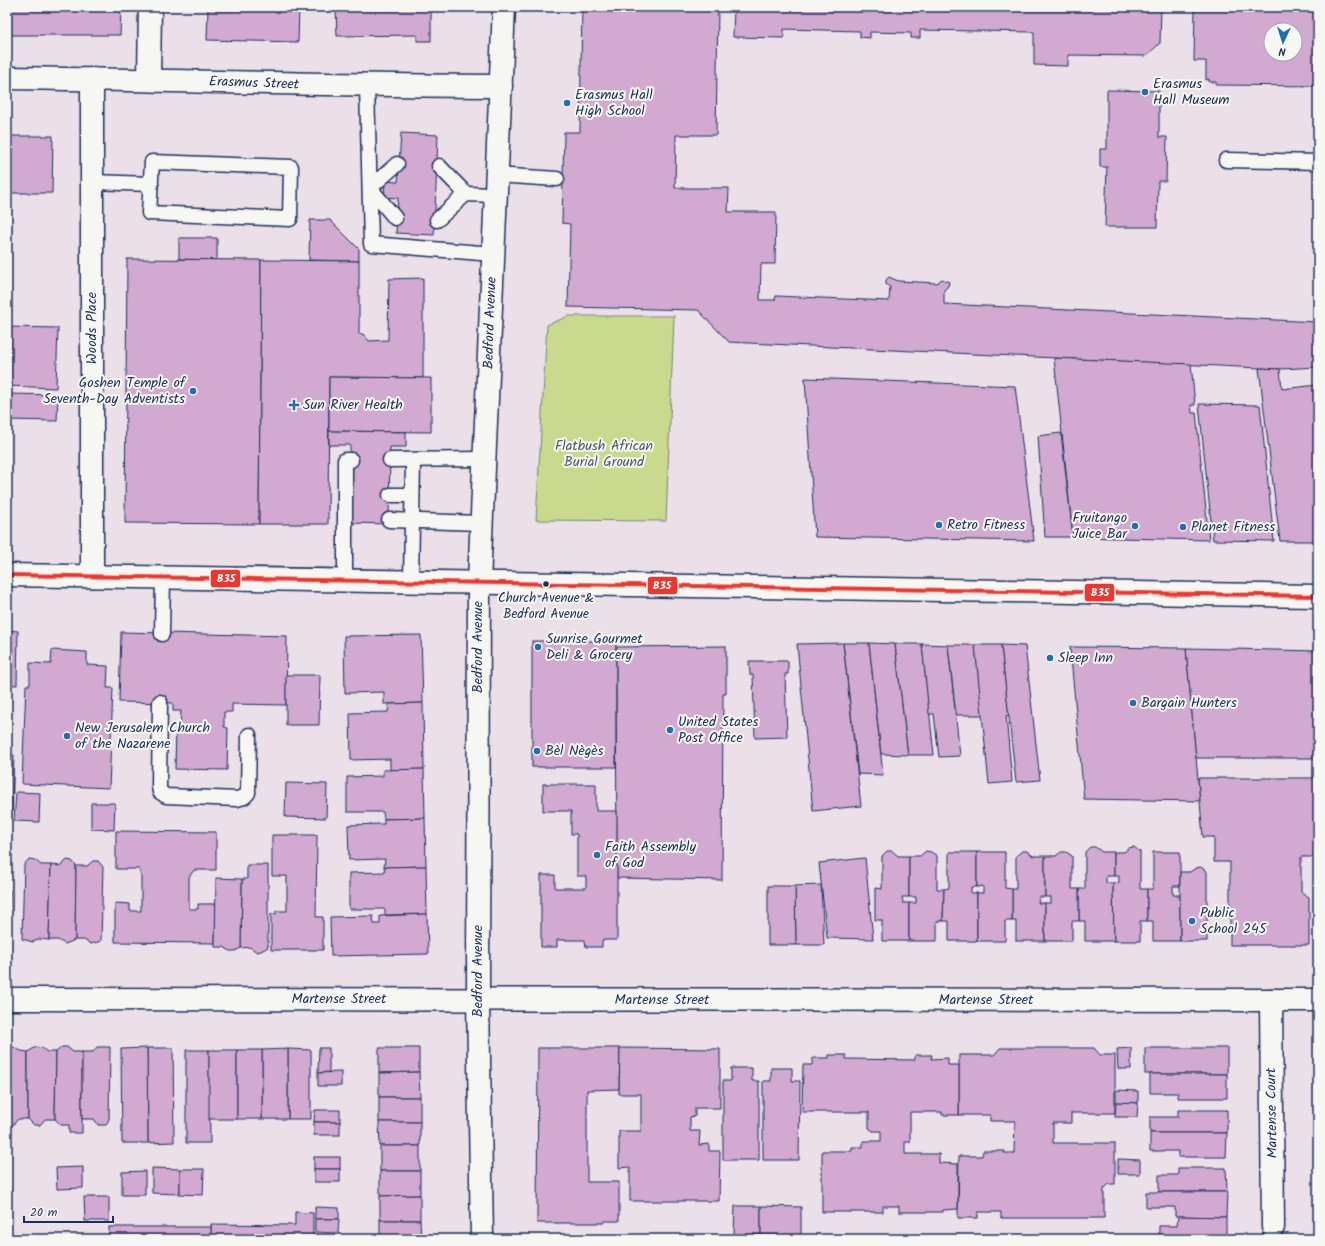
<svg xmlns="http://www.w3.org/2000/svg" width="1325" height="1246" viewBox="0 0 1325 1246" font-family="Kalam,sans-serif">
<rect width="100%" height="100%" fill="#ebdfe8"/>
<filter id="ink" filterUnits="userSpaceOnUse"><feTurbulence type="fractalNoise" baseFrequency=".025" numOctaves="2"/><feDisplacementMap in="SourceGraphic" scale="8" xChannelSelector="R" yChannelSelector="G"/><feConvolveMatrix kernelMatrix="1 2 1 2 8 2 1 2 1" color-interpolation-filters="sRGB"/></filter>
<g filter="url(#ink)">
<polygon fill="#c9da8e" stroke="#728476" points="569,316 674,316 666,521 536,520 547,325"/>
<g fill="#d2aad1" stroke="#1b2f5e" fill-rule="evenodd">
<polygon points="7,7 121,7 120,35 7,35"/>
<polygon points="208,7 299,7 298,42 207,40"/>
<polygon points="336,7 431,7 431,41 417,41 417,35 337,36"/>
<polygon points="582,7 718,7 716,135 676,135 675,188 729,188 728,212 776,212 775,264 761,264 760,300 775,300 776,296 889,301 890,287 886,284 886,280 889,277 898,281 937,283 942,279 949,282 948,286 944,290 944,304 1318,322 1318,367 1280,369 729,342 698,310 568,307 570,224 562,223 564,132 580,132"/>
<polygon points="734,7 1161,7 1160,43 1146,56 1068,55 1068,66 1034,65 1034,32 920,30 920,38 911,38 911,33 870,32 870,38 860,37 860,31 784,29 784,38 733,37"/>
<path d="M1195,7H1318V86L1216,85V82H1209V79L1206,80V61H1194ZM1271,30H1295V54H1271Z"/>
<polygon points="1107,90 1159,91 1159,137 1167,137 1166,181 1158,181 1157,227 1105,227 1107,167 1100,167 1100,149 1107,149"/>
<polygon points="401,133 438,135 434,235 396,233 398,198 384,197 385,181 398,182"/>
<polygon points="7,136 53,136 52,193 7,193"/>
<polygon points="310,220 330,220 359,249 359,261 309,260"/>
<polygon points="179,238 217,238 217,260 179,259"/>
<polygon points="127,259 261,260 259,524 125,523"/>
<polygon points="261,260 359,261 359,334 363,334 369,341 388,340 389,279 423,278 423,378 329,377 328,524 259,524"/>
<polygon points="7,327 58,328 56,388 7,386"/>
<polygon points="1054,358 1191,364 1195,405 1191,405 1192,413 1196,413 1209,540 1073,537"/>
<polygon points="1259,368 1280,369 1282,389 1318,385 1318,541 1280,541"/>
<polygon points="329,377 431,378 431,432 329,431"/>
<polygon points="805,378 1015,386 1034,541 815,537"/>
<polygon points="7,394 58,395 57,421 7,420"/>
<polygon points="1199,404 1260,405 1274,541 1213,540"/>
<polygon points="329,431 406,432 406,447 390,447 389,524 351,523 350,445 329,445"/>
<polygon points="1061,433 1073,537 1045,537 1038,436"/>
<polygon points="7,630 18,631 17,685 7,684"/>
<polygon points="121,632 287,636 286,705 232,704 232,712 224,712 224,727 228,728 227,770 175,769 176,726 180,727 181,711 173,711 173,703 119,702"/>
<polygon points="421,635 423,703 384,704 384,692 345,693 344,636"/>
<rect x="532" y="641" width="84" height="126"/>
<polygon points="843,643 869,643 883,775 858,774"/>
<polygon points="843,643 861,806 813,811 797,644"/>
<polygon points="869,643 895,644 908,755 881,754"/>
<polygon points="895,644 922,644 934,755 908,755"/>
<polygon points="922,644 948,645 960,756 939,757 934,714 929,714"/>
<polygon points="948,645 975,645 983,715 956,715"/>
<polygon points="975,645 1001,645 1009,715 1006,716 1012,782 989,784"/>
<polygon points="1001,645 1025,646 1040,780 1016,782"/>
<polygon points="726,646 726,694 723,694 722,880 617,878 616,647"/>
<polygon points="1070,647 1186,648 1200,801 1084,799"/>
<polygon points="1186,648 1318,651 1318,758 1196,758"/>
<polygon points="52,650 87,652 87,665 108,666 107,688 113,688 109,788 22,784 26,685 30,685 30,663 51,664"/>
<polygon points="749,661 788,661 788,674 785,674 787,737 755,738 753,675 750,675"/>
<polygon points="286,675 320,675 319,725 286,725"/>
<polygon points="423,703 424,769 390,770 390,759 351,760 350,713 388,712 389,704"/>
<polygon points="7,755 14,755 12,811 7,811"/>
<polygon points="424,769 425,818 384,819 383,812 347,812 347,777 383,776 383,770"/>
<polygon points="1198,778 1318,778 1318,857 1301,857 1301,892 1309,897 1309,945 1230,945 1230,862 1214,862 1214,837 1203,837"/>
<polygon points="286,783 327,784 326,818 285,817"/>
<polygon points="543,784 596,784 596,811 617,811 617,940 602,940 602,947 586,947 585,940 557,940 557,947 541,947 541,875 555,875 555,888 586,888 586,876 577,876 577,834 571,834 571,811 543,811"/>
<polygon points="16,792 40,793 39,822 14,821"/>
<polygon points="91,803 115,803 114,830 91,829"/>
<polygon points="425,818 426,866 384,867 385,859 349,860 348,825 384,824 384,819"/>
<polygon points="116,831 216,832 216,870 194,870 189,877 189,909 198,909 198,904 216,904 215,943 115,942 115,903 130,904 130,911 141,911 141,877 139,869 116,869"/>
<polygon points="272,835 317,835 316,917 323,917 323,950 271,950 271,914 276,914 276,911 287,911 287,876 272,876"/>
<polygon points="1090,847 1095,847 1102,852 1114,852 1114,876 1106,876 1106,883 1113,883 1114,941 1085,941 1085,921 1079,921 1079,889 1085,889 1085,852"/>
<polygon points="1134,847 1140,852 1140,889 1147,889 1147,921 1140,921 1140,941 1114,941 1113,883 1119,883 1119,876 1114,876 1114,852 1124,852 1129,848"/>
<polygon points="887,851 892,851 898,856 909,856 909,897 902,897 903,903 909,903 909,941 882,941 882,920 875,920 875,888 882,889 882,856"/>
<polygon points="926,851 931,852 937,856 937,889 944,889 943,921 937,921 937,941 909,941 909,903 916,903 916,897 909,897 909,856 920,856"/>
<polygon points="1022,851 1027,851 1033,856 1045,856 1045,897 1039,897 1038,903 1045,903 1045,941 1016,941 1016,921 1012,921 1012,889 1016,889 1016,856"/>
<polygon points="949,852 977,852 977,887 971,887 971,893 977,893 977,941 949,941 949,921 943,921 944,889 949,888"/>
<polygon points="977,852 1005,852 1005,888 1012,889 1012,921 1005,921 1005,941 977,941 977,893 983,893 983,886 977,887"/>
<polygon points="1061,852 1066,852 1072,856 1072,889 1079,889 1079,921 1072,921 1072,941 1045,941 1045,903 1051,903 1051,897 1045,897 1045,856 1056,856"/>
<polygon points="1153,852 1180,852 1180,886 1173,886 1173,895 1180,895 1180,941 1153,941 1153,921 1147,921 1147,889 1153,889"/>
<polygon points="865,858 873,939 827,938 819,863"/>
<polygon points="29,859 35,860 41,865 51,865 49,940 39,939 33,942 22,939 24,865"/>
<polygon points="67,860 72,861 76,866 75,940 65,944 58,940 49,940 51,865 61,866"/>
<polygon points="93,861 98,861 103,867 101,941 91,944 84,940 75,940 76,866 87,866"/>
<polygon points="247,865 268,865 268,947 261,951 257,952 250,947 241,948 242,879 247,879"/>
<polygon points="426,866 427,914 385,915 385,909 349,909 349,873 385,872 384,867"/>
<polygon points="1201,867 1207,872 1207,941 1180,941 1180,872 1190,872 1196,868"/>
<polygon points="216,878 242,879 241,948 235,951 230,951 224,947 215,947"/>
<polygon points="821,885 824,945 796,945 795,886"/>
<polygon points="768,886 795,886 796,945 768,945"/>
<polygon points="7,890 10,890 9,943 7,943"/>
<polygon points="427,914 428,954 331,956 330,917 373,916 374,924 380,924 380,916"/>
<polygon points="7,1047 13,1047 21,1051 28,1052 28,1119 18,1119 13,1125 7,1125"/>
<polygon points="36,1047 42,1048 47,1052 56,1052 55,1119 45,1119 40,1125 34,1125 28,1119 28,1052"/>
<polygon points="62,1047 67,1047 73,1052 82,1052 82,1133 69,1133 69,1125 61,1125 55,1119 56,1052"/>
<polygon points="97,1047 110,1047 109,1119 106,1125 98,1125 94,1119 82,1119 82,1052 93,1052"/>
<polygon points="147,1048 173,1048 174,1142 148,1143"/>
<polygon points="147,1048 148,1143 122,1143 121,1049"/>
<polygon points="319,1048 329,1048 329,1072 318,1073"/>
<polygon points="379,1048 419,1048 419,1072 379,1073"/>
<polygon points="538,1048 620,1048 619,1089 587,1090 587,1182 619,1182 619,1221 605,1221 604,1223 537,1223"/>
<polygon points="620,1048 720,1049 720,1108 695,1108 695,1116 690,1117 690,1131 700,1131 699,1145 709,1144 709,1151 720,1151 719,1201 630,1201 630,1167 619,1168 619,1131 641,1131 641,1094 619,1094"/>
<polygon points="1000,1048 1094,1048 1100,1055 1115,1055 1115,1113 1071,1113 1071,1123 1053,1123 1053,1143 1115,1143 1115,1184 1109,1184 1104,1189 1104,1218 1001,1218 1001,1212 978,1212 978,1218 958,1218 959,1156 982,1156 983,1151 1005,1151 1004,1153 1014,1153 1015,1121 990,1121 990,1115 959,1115 959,1055 994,1055"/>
<polygon points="1131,1048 1131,1069 1118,1069 1117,1049"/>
<rect x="1145" y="1048" width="82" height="26"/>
<polygon points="288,1049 311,1050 311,1119 288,1119"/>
<polygon points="288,1049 288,1119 262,1119 262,1050"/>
<polygon points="186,1050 209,1050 210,1143 186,1143"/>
<rect x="209" y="1050" width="28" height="69"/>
<rect x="237" y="1050" width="25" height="69"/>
<polygon points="829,1055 846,1055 846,1059 915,1060 915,1055 932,1055 931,1059 948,1058 948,1065 959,1065 959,1115 942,1115 942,1112 910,1112 910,1142 905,1142 905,1154 939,1154 939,1163 958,1164 958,1209 943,1210 943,1212 899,1212 899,1206 883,1206 883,1212 822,1212 822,1151 852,1151 852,1147 863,1147 863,1141 881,1141 881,1131 873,1131 869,1128 869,1112 802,1112 803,1065 812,1065 813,1058 829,1058"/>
<polygon points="731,1068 752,1068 752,1081 759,1081 759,1160 723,1160 723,1081 731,1081"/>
<polygon points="771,1068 792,1068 792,1081 800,1081 799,1160 763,1160 763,1081 771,1081"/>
<polygon points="341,1072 341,1086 318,1086 318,1073"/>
<polygon points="419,1072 420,1097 379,1097 379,1073"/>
<polygon points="1150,1074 1227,1074 1227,1098 1178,1098 1178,1093 1150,1093"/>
<polygon points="1116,1090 1138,1091 1138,1103 1116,1102"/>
<rect x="379" y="1097" width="41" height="25"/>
<polygon points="1116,1102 1138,1103 1137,1117 1115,1117"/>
<polygon points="315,1110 340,1110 340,1122 314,1122"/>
<polygon points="1178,1110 1227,1110 1227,1133 1150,1133 1150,1117 1178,1117"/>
<rect x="314" y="1122" width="26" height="13"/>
<polygon points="379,1122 420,1122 420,1146 380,1146"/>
<polygon points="1150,1133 1227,1133 1226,1157 1178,1157 1178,1151 1150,1151"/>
<rect x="380" y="1146" width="40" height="25"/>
<rect x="314" y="1157" width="26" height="12"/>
<polygon points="1118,1159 1140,1160 1140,1174 1118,1174"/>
<polygon points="83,1167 83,1188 57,1189 56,1168"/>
<polygon points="152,1168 180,1169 180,1194 152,1193"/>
<polygon points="1178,1168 1226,1168 1227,1192 1159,1192 1159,1175 1178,1175"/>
<polygon points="180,1169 204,1169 203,1195 180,1194"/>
<rect x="314" y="1169" width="26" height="13"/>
<polygon points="145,1171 145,1195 122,1195 122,1172"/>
<polygon points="380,1171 420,1171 420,1195 380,1196"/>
<polygon points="1146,1192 1227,1192 1226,1217 1175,1216 1175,1207 1146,1207"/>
<polygon points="420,1195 420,1220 380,1220 380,1196"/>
<polygon points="84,1197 109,1197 109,1221 85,1221"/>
<polygon points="735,1206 761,1206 761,1235 734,1234"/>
<polygon points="761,1206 801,1207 801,1236 761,1235"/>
<polygon points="315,1207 339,1208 339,1219 315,1219"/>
<polygon points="295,1212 313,1213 313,1239 211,1239 211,1224 295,1225"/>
<polygon points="1178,1216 1226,1217 1226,1239 1159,1239 1159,1226 1177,1226"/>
<polygon points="315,1219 339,1219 338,1233 315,1232"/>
<polygon points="380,1220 420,1220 421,1239 380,1239"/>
<rect x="109" y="1227" width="102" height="12"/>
</g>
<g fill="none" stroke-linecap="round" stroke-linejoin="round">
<defs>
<g id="service">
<polyline points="367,86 371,244 493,254"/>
<polyline points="1226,160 1318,162"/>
<polygon points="152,162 291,167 290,219 149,213"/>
<polyline points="439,166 466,194"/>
<polyline points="496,175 557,179"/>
<polyline points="92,182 151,184"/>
<polyline points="395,218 370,188 397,164"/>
<polyline points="437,220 466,194 495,195"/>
<polyline points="390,460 484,459"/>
<polyline points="390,495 412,495"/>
<polyline points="389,520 481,523"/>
<polyline points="345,581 345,460 351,460"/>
<polyline points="411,582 413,461"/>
<polyline points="162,634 163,577"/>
<polyline points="160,702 159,787 160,792 166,796 237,799 244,797 248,793 249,735"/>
</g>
<g id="minor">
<path d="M7,78C172,80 336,86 501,86"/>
<polyline points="92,79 92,576"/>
<polyline points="149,80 150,7"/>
<polyline points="7,999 1318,1000"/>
<polyline points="1271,1000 1273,1227"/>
</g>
<polyline id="tertiary" points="482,1239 478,999 479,583 504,7"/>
<polyline id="secondary" points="7,575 1318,596"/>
</defs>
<use href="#service" stroke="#1b2f5e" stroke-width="17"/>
<use href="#minor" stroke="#1b2f5e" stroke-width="25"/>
<use href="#tertiary" stroke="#1b2f5e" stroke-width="25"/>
<use href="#secondary" stroke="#1b2f5e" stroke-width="25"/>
<use href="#service" stroke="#f6f6f2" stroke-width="14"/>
<use href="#minor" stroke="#f6f6f2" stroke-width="22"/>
<use href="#tertiary" stroke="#f6f6f2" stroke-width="22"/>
<use href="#secondary" stroke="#f6f6f2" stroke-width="22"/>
<defs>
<polyline id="bus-1" points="7,575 1318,596"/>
</defs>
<use href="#bus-1" stroke="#f6f6f2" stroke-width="7"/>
<use href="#bus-1" stroke="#ee352e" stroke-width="4"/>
</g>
</g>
<g fill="#1f6fb2" stroke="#f6f6f2" stroke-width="1.5">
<circle cx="1145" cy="92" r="4"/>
<circle cx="567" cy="103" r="4"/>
<circle cx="193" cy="391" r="4"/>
<path d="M292 399h4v4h4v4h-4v4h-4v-4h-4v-4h4z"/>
<circle cx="939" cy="525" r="4"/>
<circle cx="1135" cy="526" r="4"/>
<circle cx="1183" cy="527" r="4"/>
<circle cx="538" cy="647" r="4"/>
<circle cx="1050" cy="658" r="4"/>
<circle cx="1133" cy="703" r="4"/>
<circle cx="670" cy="730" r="4"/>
<circle cx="67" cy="736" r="4"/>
<circle cx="537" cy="751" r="4"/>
<circle cx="597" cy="855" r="4"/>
<circle cx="1192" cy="921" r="4"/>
</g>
<circle fill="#1b2f5e" stroke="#f6f6f2" stroke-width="1.5" cx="546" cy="584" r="3.5"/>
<g text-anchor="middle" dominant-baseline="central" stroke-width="4" stroke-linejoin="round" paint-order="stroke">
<g font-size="13" fill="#1b2f5e" stroke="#f6f6f2">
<text x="546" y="598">Church Avenue &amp;<tspan x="546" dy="16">Bedford Avenue</tspan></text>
</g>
<g font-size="14" fill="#1b2f5e" stroke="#f6f6f2">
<text transform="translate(254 83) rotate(2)">Erasmus Street</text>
<text transform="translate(490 323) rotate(-88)">Bedford Avenue</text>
<text transform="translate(92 328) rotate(-90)">Woods Place</text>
<text transform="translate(478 647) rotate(-90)">Bedford Avenue</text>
<text transform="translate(478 971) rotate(-90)">Bedford Avenue</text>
<text x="339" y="999">Martense Street</text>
<text x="662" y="1000">Martense Street</text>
<text x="986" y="1000">Martense Street</text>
<text transform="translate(1272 1113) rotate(-91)">Martense Court</text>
</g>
<g font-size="14" fill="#1b2f5e" stroke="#f6f6f2" text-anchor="start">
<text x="1153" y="84">Erasmus<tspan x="1153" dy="16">Hall Museum</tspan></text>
<text x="575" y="95">Erasmus Hall<tspan x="575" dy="16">High School</tspan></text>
<text x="185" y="383" text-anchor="end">Goshen Temple of<tspan x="185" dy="16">Seventh-Day Adventists</tspan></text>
<text x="303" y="405">Sun River Health</text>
<text x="1127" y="518" text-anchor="end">Fruitango<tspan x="1127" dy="16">Juice Bar</tspan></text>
<text x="947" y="525">Retro Fitness</text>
<text x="1191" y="527">Planet Fitness</text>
<text x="546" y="639">Sunrise Gourmet<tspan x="546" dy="16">Deli &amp; Grocery</tspan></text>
<text x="1058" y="658">Sleep Inn</text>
<text x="1141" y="703">Bargain Hunters</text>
<text x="678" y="722">United States<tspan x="678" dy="16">Post Office</tspan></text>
<text x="75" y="728">New Jerusalem Church<tspan x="75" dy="16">of the Nazarene</tspan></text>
<text x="545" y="751">Bèl Nègès</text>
<text x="605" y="847">Faith Assembly<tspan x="605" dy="16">of God</tspan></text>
<text x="1200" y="913">Public<tspan x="1200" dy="16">School 245</tspan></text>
</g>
<g font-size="14" fill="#465a6a" stroke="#f6f6f2">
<text x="604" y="446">Flatbush African<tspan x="604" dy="16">Burial Ground</tspan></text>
</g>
</g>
<g stroke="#f6f6f2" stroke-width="1.5">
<rect x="210" y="569" width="31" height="19" rx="4" fill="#ee352e"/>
<rect x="647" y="576" width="31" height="19" rx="4" fill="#ee352e"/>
<rect x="1084" y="583" width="31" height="19" rx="4" fill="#ee352e"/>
</g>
<g font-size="11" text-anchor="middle" font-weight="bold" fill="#fff">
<text x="226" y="582">B35</text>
<text x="662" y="589">B35</text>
<text x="1100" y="596">B35</text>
</g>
<rect width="1325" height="1246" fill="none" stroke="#f6f6f2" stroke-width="24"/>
<rect x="12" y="12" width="1301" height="1222" fill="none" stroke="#1b2f5e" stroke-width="1.5" filter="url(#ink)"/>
<g transform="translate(1283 42) rotate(184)"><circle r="19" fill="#f6f6f2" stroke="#9ea6b7"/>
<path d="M0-3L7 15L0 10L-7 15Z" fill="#1f6fb2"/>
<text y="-6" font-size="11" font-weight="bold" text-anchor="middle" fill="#1b2f5e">N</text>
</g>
<path d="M24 1216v6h89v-6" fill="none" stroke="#1b2f5e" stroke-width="2"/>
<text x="30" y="1216" font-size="12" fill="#1b2f5e" stroke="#f6f6f2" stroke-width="3" paint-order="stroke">20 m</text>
</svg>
